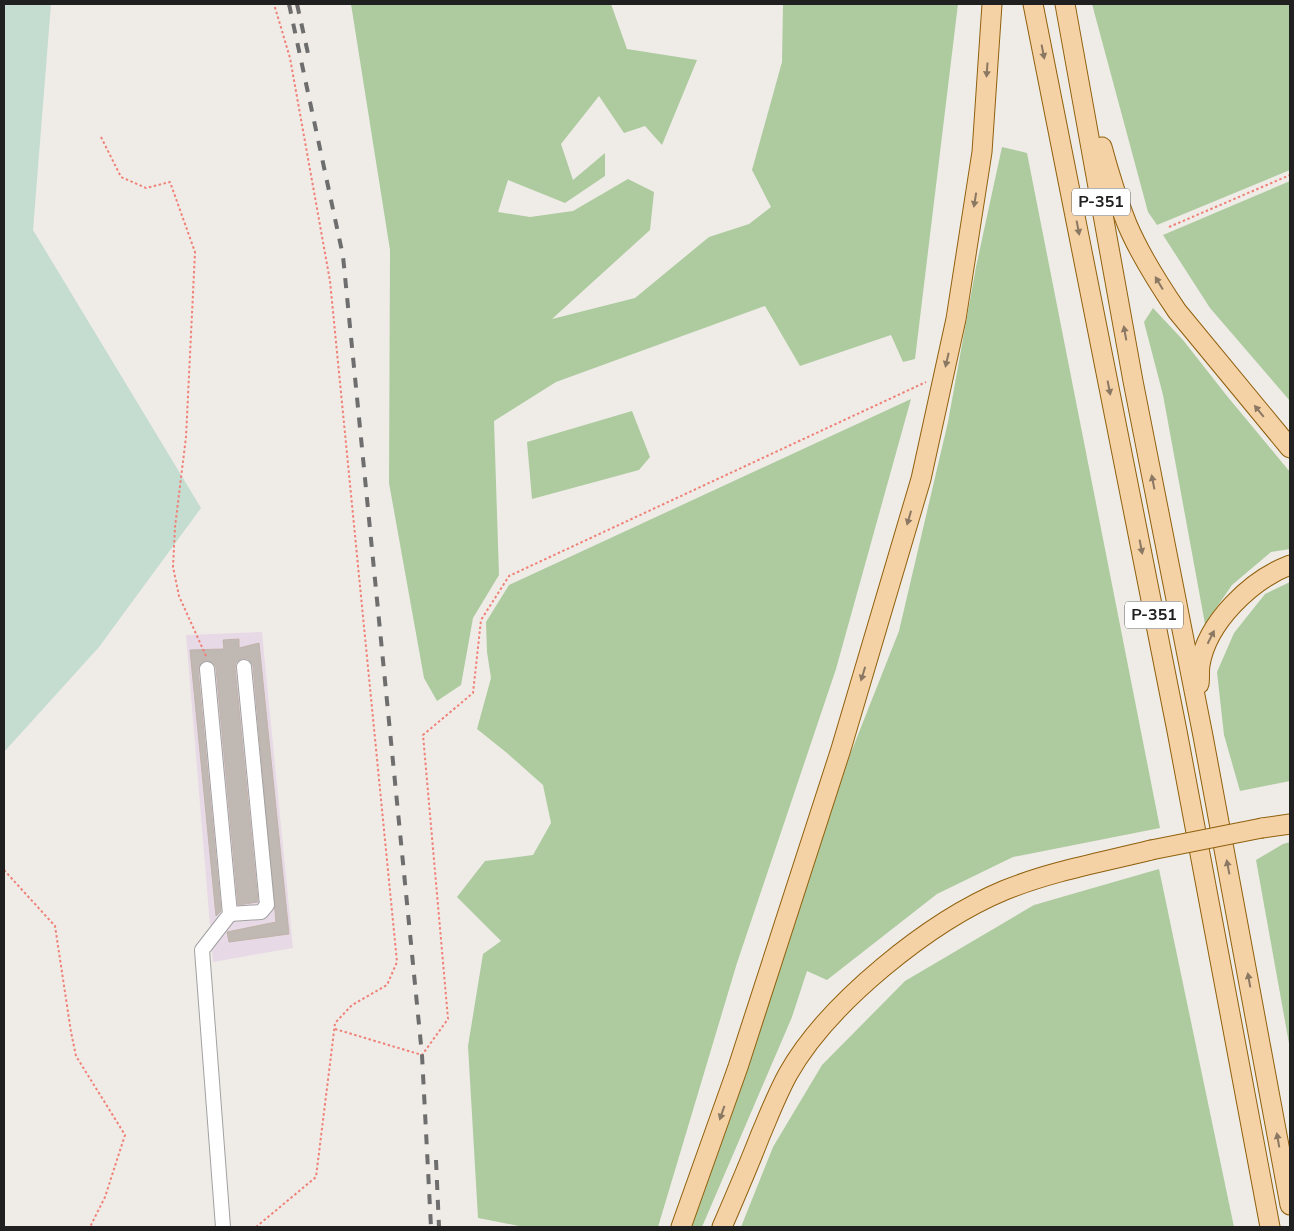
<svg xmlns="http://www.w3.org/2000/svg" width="1294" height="1231" viewBox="0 0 1294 1231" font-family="'Nunito Sans',sans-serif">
<rect width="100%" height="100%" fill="#efece7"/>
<polygon fill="#e8d9e6" points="262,632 293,948 213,962 186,635"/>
<g fill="#adcb9f">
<polygon points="351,4 611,4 627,49 697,60 662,145 645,126 624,133 599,96 561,144 573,180 605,153 605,176 565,203 508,180 498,212 530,217 573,211 628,179 654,192 650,230 552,319 635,298 709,237 749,224 771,207 752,170 782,62 783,4 958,4 915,359 903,362 891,335 800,366 765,306 556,382 494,421 499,575 473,618 461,685 437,701 424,678 389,483 390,250"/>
<polygon points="1092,4 1290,4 1290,170 1157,225 1148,212"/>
<polygon points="1002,147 1027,153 1160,828 1013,857 937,894 827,980 807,971 792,1017 702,1227 691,1227 850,755 899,631 948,422 976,267"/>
<polygon points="1290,181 1290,401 1210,308 1163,235"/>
<polygon points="1153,308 1183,340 1227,396 1290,472 1290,549 1271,552 1232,585 1205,624 1163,395 1144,322"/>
<polygon points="911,399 836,669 737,963 658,1227 524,1227 478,1218 468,1046 483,954 501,941 457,897 485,861 533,855 551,823 543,785 507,753 477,729 491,678 487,652 486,622 509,585"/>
<polygon points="632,411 650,457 639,470 532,499 527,442"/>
<polygon points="1290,582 1290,781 1240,791 1224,735 1217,672 1234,633 1265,594"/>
<polygon points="1290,842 1290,1049 1256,860 1283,844"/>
<polygon points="1159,869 1234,1227 741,1227 773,1147 822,1065 905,981 1034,905"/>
</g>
<polygon fill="#c5dcd1" points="4,4 51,4 33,230 201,508 99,647 4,752"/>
<polygon fill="#c0b8b3" stroke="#c0b3aa" points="239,639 239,648 259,643 289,934 229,942 227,932 276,922 253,666 248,659 243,658 236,663 235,668 258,902 238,905 216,668 214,664 207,660 202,662 198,669 221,911 216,916 190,650 224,649 223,640"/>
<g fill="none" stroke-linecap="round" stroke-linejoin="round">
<defs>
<g id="minor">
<polyline points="207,669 230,914 202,950 223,1227"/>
<polyline points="230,914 261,912 267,905 244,667"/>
</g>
<g id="major">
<polyline points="1033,4 1177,731 1270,1227"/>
<polyline points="1065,4 1133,381 1203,736 1290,1205"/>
<path d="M1102,147C1109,173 1117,199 1127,224C1140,255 1158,283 1177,311L1290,448"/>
<path d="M1199,684C1200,678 1199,671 1200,665C1207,622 1251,580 1290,565"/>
<polyline points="1262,828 1290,824"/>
<polyline points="681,1227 738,1067 841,749 921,479 956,319 982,152 992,4"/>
<path d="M722,1227C735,1197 748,1167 760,1136C769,1115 777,1094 788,1074C828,1003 930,921 1005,890C1052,871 1103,862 1151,850"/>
</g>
</defs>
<use href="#minor" stroke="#a1a1a1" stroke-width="16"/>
<use href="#major" stroke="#8f600c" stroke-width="21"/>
<g stroke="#ef8178" stroke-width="2" stroke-dasharray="2.5 2.5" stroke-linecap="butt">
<polyline points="101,137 121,177 146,188 170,182 195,252 186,437 175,527 173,567 179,596 206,656"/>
<polyline points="1169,227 1290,175"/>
<polyline points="4,870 55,926 71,1032 76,1056 125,1135 105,1197 90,1227"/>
<polyline points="335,1029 422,1055 448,1019 423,735 473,693 481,620 509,576 926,382"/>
<polyline points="256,1227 316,1177 335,1023 352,1005 387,985 397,962 330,281 290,58 274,4"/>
</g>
<use href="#minor" stroke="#fff" stroke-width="14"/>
<use href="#major" stroke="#f5d1a6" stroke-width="19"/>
<g stroke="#6e6e6e" stroke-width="4" stroke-dasharray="10 10" stroke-linecap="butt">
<polyline points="289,4 343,256 422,1055 431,1227"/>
<polyline points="297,4 309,58"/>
<polyline points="436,1160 439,1227"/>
</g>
<defs>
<polyline id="major-bridge" points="1151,850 1262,828"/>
</defs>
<use href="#major-bridge" stroke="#8f600c" stroke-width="21" stroke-linecap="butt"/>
<use href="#major-bridge" stroke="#f5d1a6" stroke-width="19"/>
</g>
<defs><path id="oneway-solid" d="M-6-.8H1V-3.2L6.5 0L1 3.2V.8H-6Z" transform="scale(1.25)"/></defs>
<g fill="#8a7863">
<use href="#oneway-solid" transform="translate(1043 52) rotate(79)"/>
<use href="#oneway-solid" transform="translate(987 70) rotate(94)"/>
<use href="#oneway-solid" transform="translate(975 200) rotate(99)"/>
<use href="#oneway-solid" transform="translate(1078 228) rotate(79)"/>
<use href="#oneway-solid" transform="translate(1159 283) rotate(-121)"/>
<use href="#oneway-solid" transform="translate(1125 333) rotate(-100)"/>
<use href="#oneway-solid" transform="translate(947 360) rotate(103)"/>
<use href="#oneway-solid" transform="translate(1109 388) rotate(79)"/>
<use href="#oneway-solid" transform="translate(1259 411) rotate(-129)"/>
<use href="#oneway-solid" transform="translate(1153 482) rotate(-101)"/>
<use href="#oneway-solid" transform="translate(909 518) rotate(106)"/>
<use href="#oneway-solid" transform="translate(1141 547) rotate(79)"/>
<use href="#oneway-solid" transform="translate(1211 637) rotate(-63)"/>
<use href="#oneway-solid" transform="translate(863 674) rotate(107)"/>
<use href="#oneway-solid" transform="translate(1228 867) rotate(-101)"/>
<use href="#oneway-solid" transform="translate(1249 980) rotate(-100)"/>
<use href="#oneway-solid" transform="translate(722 1113) rotate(109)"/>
<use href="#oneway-solid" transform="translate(1278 1140) rotate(-100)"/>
</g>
<g text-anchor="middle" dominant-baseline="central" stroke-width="4" stroke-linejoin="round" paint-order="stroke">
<g fill="#fff" stroke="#636363" stroke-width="1">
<rect x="1072" y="188.5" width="58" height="27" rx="4"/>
<rect x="1125" y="601.5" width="58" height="27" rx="4"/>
</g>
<g font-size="16" font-weight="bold" fill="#202020">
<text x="1101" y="202">Р-351</text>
<text x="1154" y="615">Р-351</text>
</g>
</g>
<rect width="1294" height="1231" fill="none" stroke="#202020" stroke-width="10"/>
</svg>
